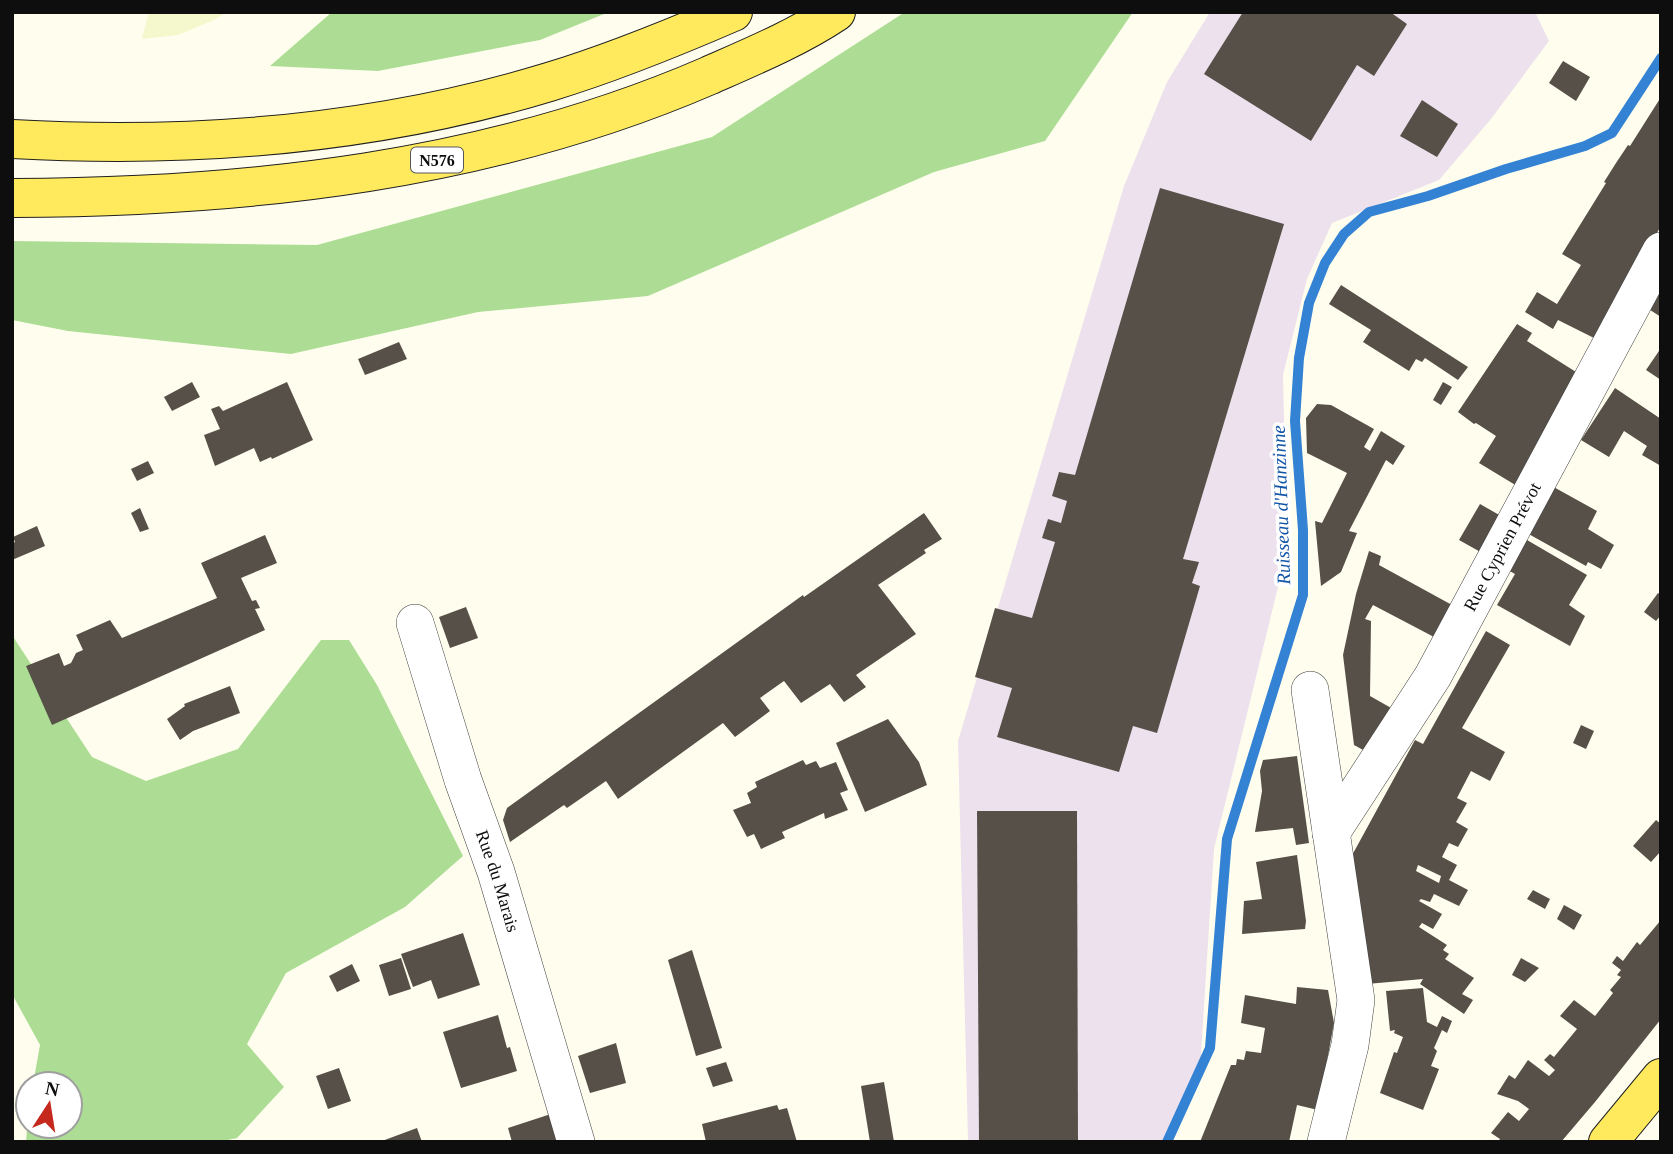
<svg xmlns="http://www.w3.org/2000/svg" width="1673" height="1154" viewBox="0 0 1673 1154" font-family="'Times New Roman',serif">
<rect width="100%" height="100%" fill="#fffeee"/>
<polygon fill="#ede1ed" points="1210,12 1535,12 1549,41 1491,119 1439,180 1332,223 1307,279 1283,375 1287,550 1214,849 1200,1070 1164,1142 968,1142 958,741 1124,186 1167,82"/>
<polygon fill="#f5f7cd" points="149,12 227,12 214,20 178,35 142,39"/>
<g fill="#addd94">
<polygon points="332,12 609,12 540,40 378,71 270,66"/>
<polygon points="905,12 1133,12 1045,141 934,172 648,296 478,312 291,354 68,331 12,320 12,241 317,245 712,137"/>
<polygon points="12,635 92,757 146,781 238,749 321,640 349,640 377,685 463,856 405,907 286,973 247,1044 284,1087 237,1138 219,1142 26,1142 28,1117 28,1126 70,1126 70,1084 33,1084 40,1045 12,994"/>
</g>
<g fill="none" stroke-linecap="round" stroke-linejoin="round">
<polyline stroke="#3382d4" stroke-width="10" points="1167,1142 1210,1048 1227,839 1303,595 1303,530 1295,421 1299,358 1309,303 1325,263 1344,234 1369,212 1428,196 1506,169 1585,146 1612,133 1661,58"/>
</g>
<g fill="#575049" fill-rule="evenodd">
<polygon points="1243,12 1390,12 1407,24 1374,76 1357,65 1311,141 1204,74"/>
<polygon points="1563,61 1590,77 1576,101 1549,83"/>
<polygon points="1661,97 1661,226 1594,338 1558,320 1553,329 1525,312 1537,292 1557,304 1581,265 1562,254 1606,183 1604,182 1616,163 1628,145 1630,146"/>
<polygon points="1422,100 1458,124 1437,157 1400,136"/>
<polygon points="1160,188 1284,224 1183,559 1199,562 1192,583 1200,586 1157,733 1133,726 1119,772 997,737 1012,688 975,677 995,608 1032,618 1055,542 1042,538 1048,519 1061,523 1067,501 1052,496 1059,472 1075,475"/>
<polygon points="1661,284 1661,317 1647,308"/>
<polygon points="1341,285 1468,367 1458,380 1425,358 1422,362 1416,359 1409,371 1363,342 1371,330 1329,304"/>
<polygon points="1517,324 1532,333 1527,341 1576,372 1517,486 1479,463 1496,436 1476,423 1474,424 1458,412"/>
<polygon points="399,342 407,359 365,375 358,359"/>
<polygon points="1661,348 1661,380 1646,370"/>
<polygon points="192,382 200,397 172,411 164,397"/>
<polygon points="287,382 313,440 272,459 271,457 260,462 254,448 215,466 204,435 220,429 211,409 219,406 223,411"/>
<polygon points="1443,382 1452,387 1441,405 1433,400"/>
<polygon points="1615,388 1661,419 1661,466 1642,455 1647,446 1624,431 1609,457 1581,440"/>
<polygon points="1317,404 1331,405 1374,429 1364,447 1370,451 1381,431 1405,446 1393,465 1386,460 1349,531 1357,533 1341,572 1321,586 1315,521 1322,523 1347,473 1307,453 1306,418"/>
<polygon points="148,461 154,473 137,481 131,469"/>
<polygon points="1550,485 1597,511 1588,529 1614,545 1601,569 1588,562 1586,566 1525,532"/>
<polygon points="1480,504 1501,516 1484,554 1459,540"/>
<polygon points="140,508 149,529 140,532 131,513"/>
<polygon points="924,513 942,539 924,550 926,553 878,585 916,634 856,675 866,687 844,702 830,684 801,703 784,681 760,698 770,711 735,737 723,723 618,799 606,781 567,808 564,805 510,842 503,820 507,808 803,595 804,597"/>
<polygon points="37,526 45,546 12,560 12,544 15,542 13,537"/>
<polygon points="265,535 277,563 241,578 252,601 256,600 260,608 255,609 265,630 52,725 26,666 59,653 64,666 71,663 76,653 83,650 76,635 110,620 122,638 217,598 201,563"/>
<polygon points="1522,537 1587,575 1569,605 1585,616 1570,646 1497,605 1515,574 1506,569"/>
<polygon points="1369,551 1381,556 1379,565 1452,605 1434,637 1373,605 1365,619 1371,621 1370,696 1400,713 1376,757 1354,745 1343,655 1356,594"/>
<polygon points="1658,593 1661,595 1661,615 1656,621 1644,612"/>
<polygon points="466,607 478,638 450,648 439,617"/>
<path d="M1486,631L1510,645L1462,728L1505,752L1490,781L1471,771L1457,798L1467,803L1456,822L1468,829L1458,847L1449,843L1442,857L1457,865L1449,880L1468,890L1459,906L1434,894L1430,902L1421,899L1419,901L1442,914L1433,929L1422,923L1419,927L1447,945L1443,950L1449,954L1445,959L1474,978L1462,994L1473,1000L1464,1014L1420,984L1423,979L1367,984L1350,859L1415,740L1423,744ZM1418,865L1441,876L1439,883L1416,871Z"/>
<polygon points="230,686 240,713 193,731 180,740 167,719 185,706 184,704"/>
<polygon points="888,719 919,762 927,785 865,812 836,743"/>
<polygon points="1581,725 1594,731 1586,749 1573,743"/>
<polygon points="1297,756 1309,843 1296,845 1293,828 1255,832 1262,791 1260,771 1263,760"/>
<polygon points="803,760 806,765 816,761 820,768 836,762 848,790 840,793 848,810 825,819 824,813 782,832 785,838 761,849 754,834 747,837 733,810 751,803 747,793 757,787 755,782"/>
<polygon points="977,811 1077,811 1078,1142 979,1142"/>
<polygon points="1656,820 1661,824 1661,851 1651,862 1633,846"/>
<polygon points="1297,855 1306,921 1305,929 1242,934 1244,901 1262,899 1256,862"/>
<polygon points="1533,890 1550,899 1545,909 1527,899"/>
<polygon points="1564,905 1582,915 1574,930 1557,919"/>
<polygon points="1661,920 1661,1019 1595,1102 1561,1142 1498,1142 1500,1139 1491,1133 1508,1112 1519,1121 1529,1109 1518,1101 1497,1094 1509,1075 1515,1079 1528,1060 1549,1076 1555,1070 1544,1060 1550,1054 1554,1057 1577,1029 1560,1016 1574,1000 1595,1016 1613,993 1610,990 1621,977 1617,975 1621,970 1612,963 1617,956 1623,961 1637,942 1640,945"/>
<polygon points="463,933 480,985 438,999 431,980 413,987 401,954"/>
<polygon points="692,950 722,1048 696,1056 668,960"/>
<polygon points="401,958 411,989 389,996 379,965"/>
<polygon points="1521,958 1539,968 1525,982 1512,975"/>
<polygon points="352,964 360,981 337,992 329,976"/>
<polygon points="1297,987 1328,990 1334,1023 1318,1110 1297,1105 1289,1142 1200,1142 1231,1065 1236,1065 1237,1059 1244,1060 1246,1051 1261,1053 1265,1028 1241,1023 1245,995 1296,1004"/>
<polygon points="1423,988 1427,1022 1437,1027 1442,1016 1452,1021 1447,1033 1442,1030 1434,1048 1437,1051 1431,1066 1439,1069 1423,1110 1380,1093 1394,1052 1397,1053 1403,1037 1394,1033 1395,1030 1390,1031 1386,991"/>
<polygon points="498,1015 507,1048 510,1047 517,1071 461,1088 443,1032"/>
<polygon points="616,1043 626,1083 590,1093 578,1056"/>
<polygon points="726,1062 733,1081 713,1087 706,1068"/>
<polygon points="339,1068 351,1101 328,1109 316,1076"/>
<polygon points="884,1082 894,1142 870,1142 861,1086"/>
<polygon points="777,1105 779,1110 787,1108 797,1142 706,1142 702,1124"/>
<polygon points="557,1112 566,1142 512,1142 508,1128"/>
<polygon points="417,1128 422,1142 382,1142 382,1141"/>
</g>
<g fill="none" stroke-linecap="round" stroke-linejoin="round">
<defs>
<g id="minor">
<path id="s1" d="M415,623L463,780L496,872L576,1142"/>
<polyline points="1310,690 1356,1000 1350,1045 1326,1142"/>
<path id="s2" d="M1331,833L1433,676L1661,251"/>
</g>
<g id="major">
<path d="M12,139C193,149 375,135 549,82C612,63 673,38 733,12"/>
<path d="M12,198C250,197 488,171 708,76C751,57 797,38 836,12"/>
<polyline points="1608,1142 1661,1078"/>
</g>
</defs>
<use href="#minor" stroke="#414141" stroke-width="38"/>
<use href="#major" stroke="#1f1f1f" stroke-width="40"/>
<use href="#minor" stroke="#fff" stroke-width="37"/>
<use href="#major" stroke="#ffea5e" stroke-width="38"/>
</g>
<g text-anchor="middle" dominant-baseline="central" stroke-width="7" stroke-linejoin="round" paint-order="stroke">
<rect fill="#fff" stroke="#565656" stroke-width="2" x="411" y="147.5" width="52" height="25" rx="5"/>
<g font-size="16" font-weight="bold" fill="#0e0e0e">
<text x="437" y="160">N576</text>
</g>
<g font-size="18" fill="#0e0e0e" stroke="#fff">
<text stroke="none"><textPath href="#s2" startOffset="334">Rue Cyprien Prévot</textPath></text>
<text stroke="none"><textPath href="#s1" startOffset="271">Rue du Marais</textPath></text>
</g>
<g font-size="19" font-style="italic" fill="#1054a6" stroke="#fff">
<text transform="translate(1281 505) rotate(-92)">Ruisseau d'Hanzinne</text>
</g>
</g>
<rect width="1673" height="1154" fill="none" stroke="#0e0e0e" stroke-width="28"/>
<g transform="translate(49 1105) rotate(12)"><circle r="33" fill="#ffffff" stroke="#9f9f9f" stroke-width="2"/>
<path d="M0-5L12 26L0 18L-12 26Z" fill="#c5291e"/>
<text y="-10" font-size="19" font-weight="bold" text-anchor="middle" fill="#0e0e0e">N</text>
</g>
</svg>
